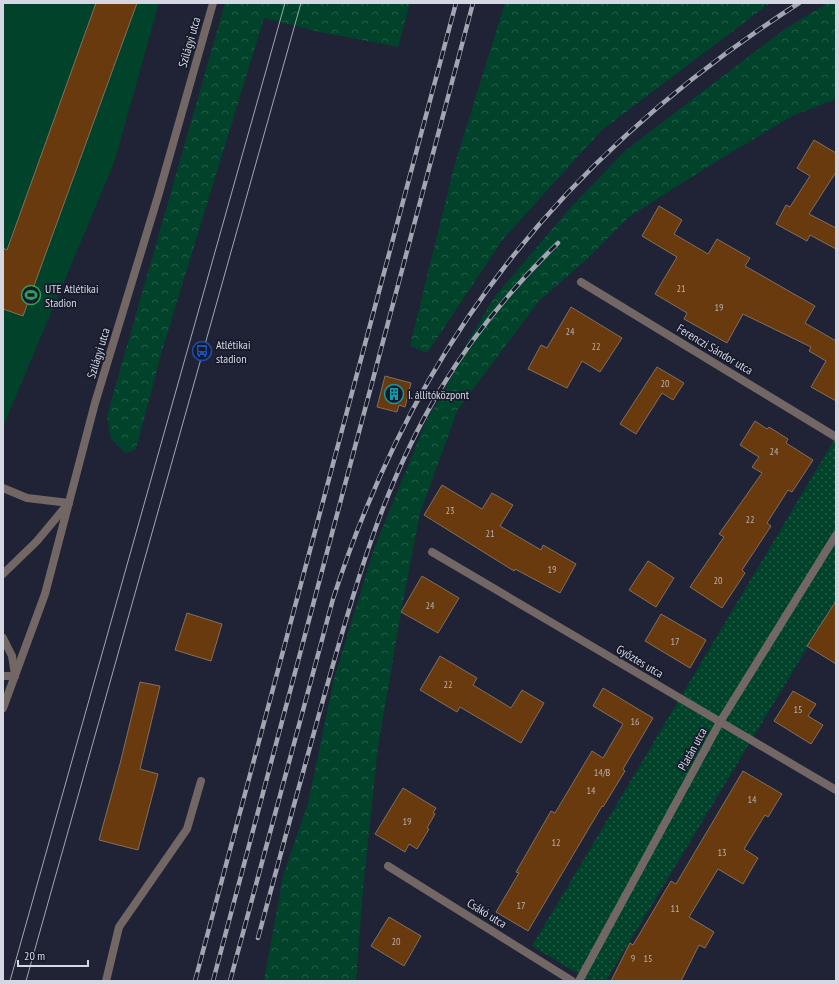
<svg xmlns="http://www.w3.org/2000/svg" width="839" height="984" viewBox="0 0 839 984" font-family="'PT Sans Narrow',sans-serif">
<defs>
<pattern id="forest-crowns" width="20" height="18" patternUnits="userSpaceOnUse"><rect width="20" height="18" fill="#00432a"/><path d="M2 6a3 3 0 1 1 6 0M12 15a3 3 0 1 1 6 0" fill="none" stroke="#245d49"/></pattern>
<pattern id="park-dots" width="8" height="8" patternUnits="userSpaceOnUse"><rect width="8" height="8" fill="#00432a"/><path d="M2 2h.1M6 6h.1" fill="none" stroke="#245d49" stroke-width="1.8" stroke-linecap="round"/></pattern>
</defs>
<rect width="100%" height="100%" fill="#202335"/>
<g fill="url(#forest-crowns)">
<polygon points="225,3 410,3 398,47 320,32 264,18 161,354 136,449 126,453 111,439 107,416"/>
<polygon points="505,3 770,3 602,130 503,239 427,353 410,346 454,167"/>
<polygon points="828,3 836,3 836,99 792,116 709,166 629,217 587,259 539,301 458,409 420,513 401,612 378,747 363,889 356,981 264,981 283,876 308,803 334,679 374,549 427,419 445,390 468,341 496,295 571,207 626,150 782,31"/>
</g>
<polygon fill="url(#park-dots)" points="836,437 836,600 606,981 590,981 532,946"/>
<polygon fill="#00432a" points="3,3 159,3 114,163 3,427"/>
<g fill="#683a0e" stroke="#826f60">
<polygon points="96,3 137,3 23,316 3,309 3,248 7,250"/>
<polygon points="814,140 836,153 836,172 809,214 836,228 836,249 810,235 807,241 776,224 786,205 790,207 810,176 797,168"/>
<polygon points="659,206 682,220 674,234 708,254 717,239 750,258 745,266 815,306 805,323 836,341 836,401 811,387 826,361 809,351 811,347 743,314 727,343 684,319 687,313 655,294 677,257 642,236"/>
<polygon points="571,307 622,338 600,372 582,361 567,388 528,369 541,345 547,348"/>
<polygon points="657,367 684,383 673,400 662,393 636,434 620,424"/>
<polygon points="385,376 411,383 405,407 399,405 397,412 377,407"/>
<polygon points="755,421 767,429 769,427 788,439 786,443 813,460 792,492 788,490 767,523 771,526 742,570 745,573 722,608 690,587 724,537 719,534 762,473 752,467 759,457 740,445"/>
<polygon points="442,485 482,509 492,493 513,505 500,526 541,550 543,545 576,564 560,593 515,569 514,571 424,515"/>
<polygon points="648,561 674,578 656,607 629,590"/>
<polygon points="422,576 459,598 438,633 401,612"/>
<polygon points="836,601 836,664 807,646"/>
<polygon points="187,613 222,624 211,661 175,650"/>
<polygon points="661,614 706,640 690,668 645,641"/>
<polygon points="440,656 477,678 473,685 511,708 522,690 544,703 521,743 460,707 457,712 420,690"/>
<polygon points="140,682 160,686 140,769 158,774 138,850 99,840 120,764"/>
<polygon points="603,688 653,718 623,769 625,771 603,807 602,806 528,931 496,912 519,873 516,872 551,811 555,813 592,751 603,758 623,724 593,706"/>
<polygon points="793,691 816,704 808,716 823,725 811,744 774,721"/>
<polygon points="743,771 782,794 768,817 765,815 744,849 758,858 743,884 718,869 689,917 714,932 705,948 699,945 681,981 611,981 630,943 633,945 671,881 676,884"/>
<polygon points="403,788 436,808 433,813 435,814 427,828 429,829 417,849 409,844 405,852 375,834"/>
<polygon points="389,917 421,936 404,966 371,946"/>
</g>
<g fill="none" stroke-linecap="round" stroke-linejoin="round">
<g stroke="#726764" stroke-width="8">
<polyline points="3,488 27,498 69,503"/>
<polyline points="106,981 119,927 187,829 201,781"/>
</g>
<g stroke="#726764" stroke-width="8">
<polyline points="581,282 836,437"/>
<polyline points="432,552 836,790"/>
<polyline points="388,866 572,981"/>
<polyline points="579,981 720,722 836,535"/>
</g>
<g stroke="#726764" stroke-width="8">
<polyline points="3,574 37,541 67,505"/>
<polyline points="3,638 12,656 15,675"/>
<polyline points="3,676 15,676"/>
<polyline points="3,708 45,594 95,403 159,193 213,3"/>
</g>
<g stroke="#a2a5b2" stroke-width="1">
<polyline points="10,981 285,3"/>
<polyline points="26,981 301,3"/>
</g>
<defs>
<g id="rail">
<path d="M258,938C279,859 301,779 323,700C353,593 382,486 440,390C472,336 513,287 558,243"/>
<polyline points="195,981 456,3"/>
<polyline points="213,981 473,3"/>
<path d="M230,981L333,599C418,336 568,152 799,3"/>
</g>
</defs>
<use href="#rail" stroke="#a2a5b2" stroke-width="4.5"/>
<use href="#rail" stroke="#171a2b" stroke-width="3" stroke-dasharray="9" stroke-linecap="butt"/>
</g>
<defs>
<symbol id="stadium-ring" viewBox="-11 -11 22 22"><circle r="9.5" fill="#171a2b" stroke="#2e9e5b" stroke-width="1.5"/><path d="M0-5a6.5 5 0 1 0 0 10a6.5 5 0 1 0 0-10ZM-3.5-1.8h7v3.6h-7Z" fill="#2e9e5b"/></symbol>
<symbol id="bus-ring" viewBox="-11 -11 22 22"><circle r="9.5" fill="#171a2b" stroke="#1a4fb4" stroke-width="1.5"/><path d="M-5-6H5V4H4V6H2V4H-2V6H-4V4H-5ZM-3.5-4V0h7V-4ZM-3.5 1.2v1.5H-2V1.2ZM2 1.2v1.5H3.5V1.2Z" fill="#1a4fb4"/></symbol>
<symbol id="building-ring" viewBox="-11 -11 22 22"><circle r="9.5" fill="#171a2b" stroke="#0f9aa8" stroke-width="1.5"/><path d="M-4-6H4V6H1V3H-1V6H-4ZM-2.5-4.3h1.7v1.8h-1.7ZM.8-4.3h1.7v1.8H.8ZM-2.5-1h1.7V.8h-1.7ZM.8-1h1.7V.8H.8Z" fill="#0f9aa8"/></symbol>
</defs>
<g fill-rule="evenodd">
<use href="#stadium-ring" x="20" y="284" width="22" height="22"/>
<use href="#bus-ring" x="191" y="340" width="22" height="22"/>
<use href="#building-ring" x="383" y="383" width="22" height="22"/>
</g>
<g text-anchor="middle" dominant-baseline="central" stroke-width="3.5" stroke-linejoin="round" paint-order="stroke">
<g font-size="10" fill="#bab0ae">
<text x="681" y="288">21</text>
<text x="719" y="307">19</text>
<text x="570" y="331">24</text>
<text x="596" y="346">22</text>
<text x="665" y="383">20</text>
<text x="774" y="451">24</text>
<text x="450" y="510">23</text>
<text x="750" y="519">22</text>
<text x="490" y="533">21</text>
<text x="552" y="569">19</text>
<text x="718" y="580">20</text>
<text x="430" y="605">24</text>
<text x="675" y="641">17</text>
<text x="448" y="684">22</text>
<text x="798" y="709">15</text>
<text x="635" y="721">16</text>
<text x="602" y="772">14/B</text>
<text x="591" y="790">14</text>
<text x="752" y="799">14</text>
<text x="407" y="821">19</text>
<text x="556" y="842">12</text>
<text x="722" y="852">13</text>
<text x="521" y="905">17</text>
<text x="675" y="908">11</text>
<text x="396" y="941">20</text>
<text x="633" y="958">9</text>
<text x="648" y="958">15</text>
</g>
<g font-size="12" fill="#d5d8e3" stroke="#171a2b">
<text transform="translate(189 42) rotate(-74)">Szilágyi utca</text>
<text transform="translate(715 349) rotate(31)">Ferenczi Sándor utca</text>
<text transform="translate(98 353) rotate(-73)">Szilágyi utca</text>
<text transform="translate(640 661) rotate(31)">Győztes utca</text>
<text transform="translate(692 749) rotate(-61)">Platán utca</text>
<text transform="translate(487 913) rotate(32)">Csákó utca</text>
</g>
<g font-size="12" fill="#d5d8e3" stroke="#171a2b" text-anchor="start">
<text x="45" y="288">UTE Atlétikai<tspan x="45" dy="14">Stadion</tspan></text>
<text x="216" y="344">Atlétikai<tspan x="216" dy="14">stadion</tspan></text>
<text x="408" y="394">I. állítóközpont</text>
</g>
</g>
<rect width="839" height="984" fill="none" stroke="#d5d8e3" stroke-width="8"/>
<path d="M18 960v6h70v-6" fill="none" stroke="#d5d8e3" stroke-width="2"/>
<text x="24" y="960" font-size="12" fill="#d5d8e3" stroke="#171a2b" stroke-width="3" paint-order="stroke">20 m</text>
</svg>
